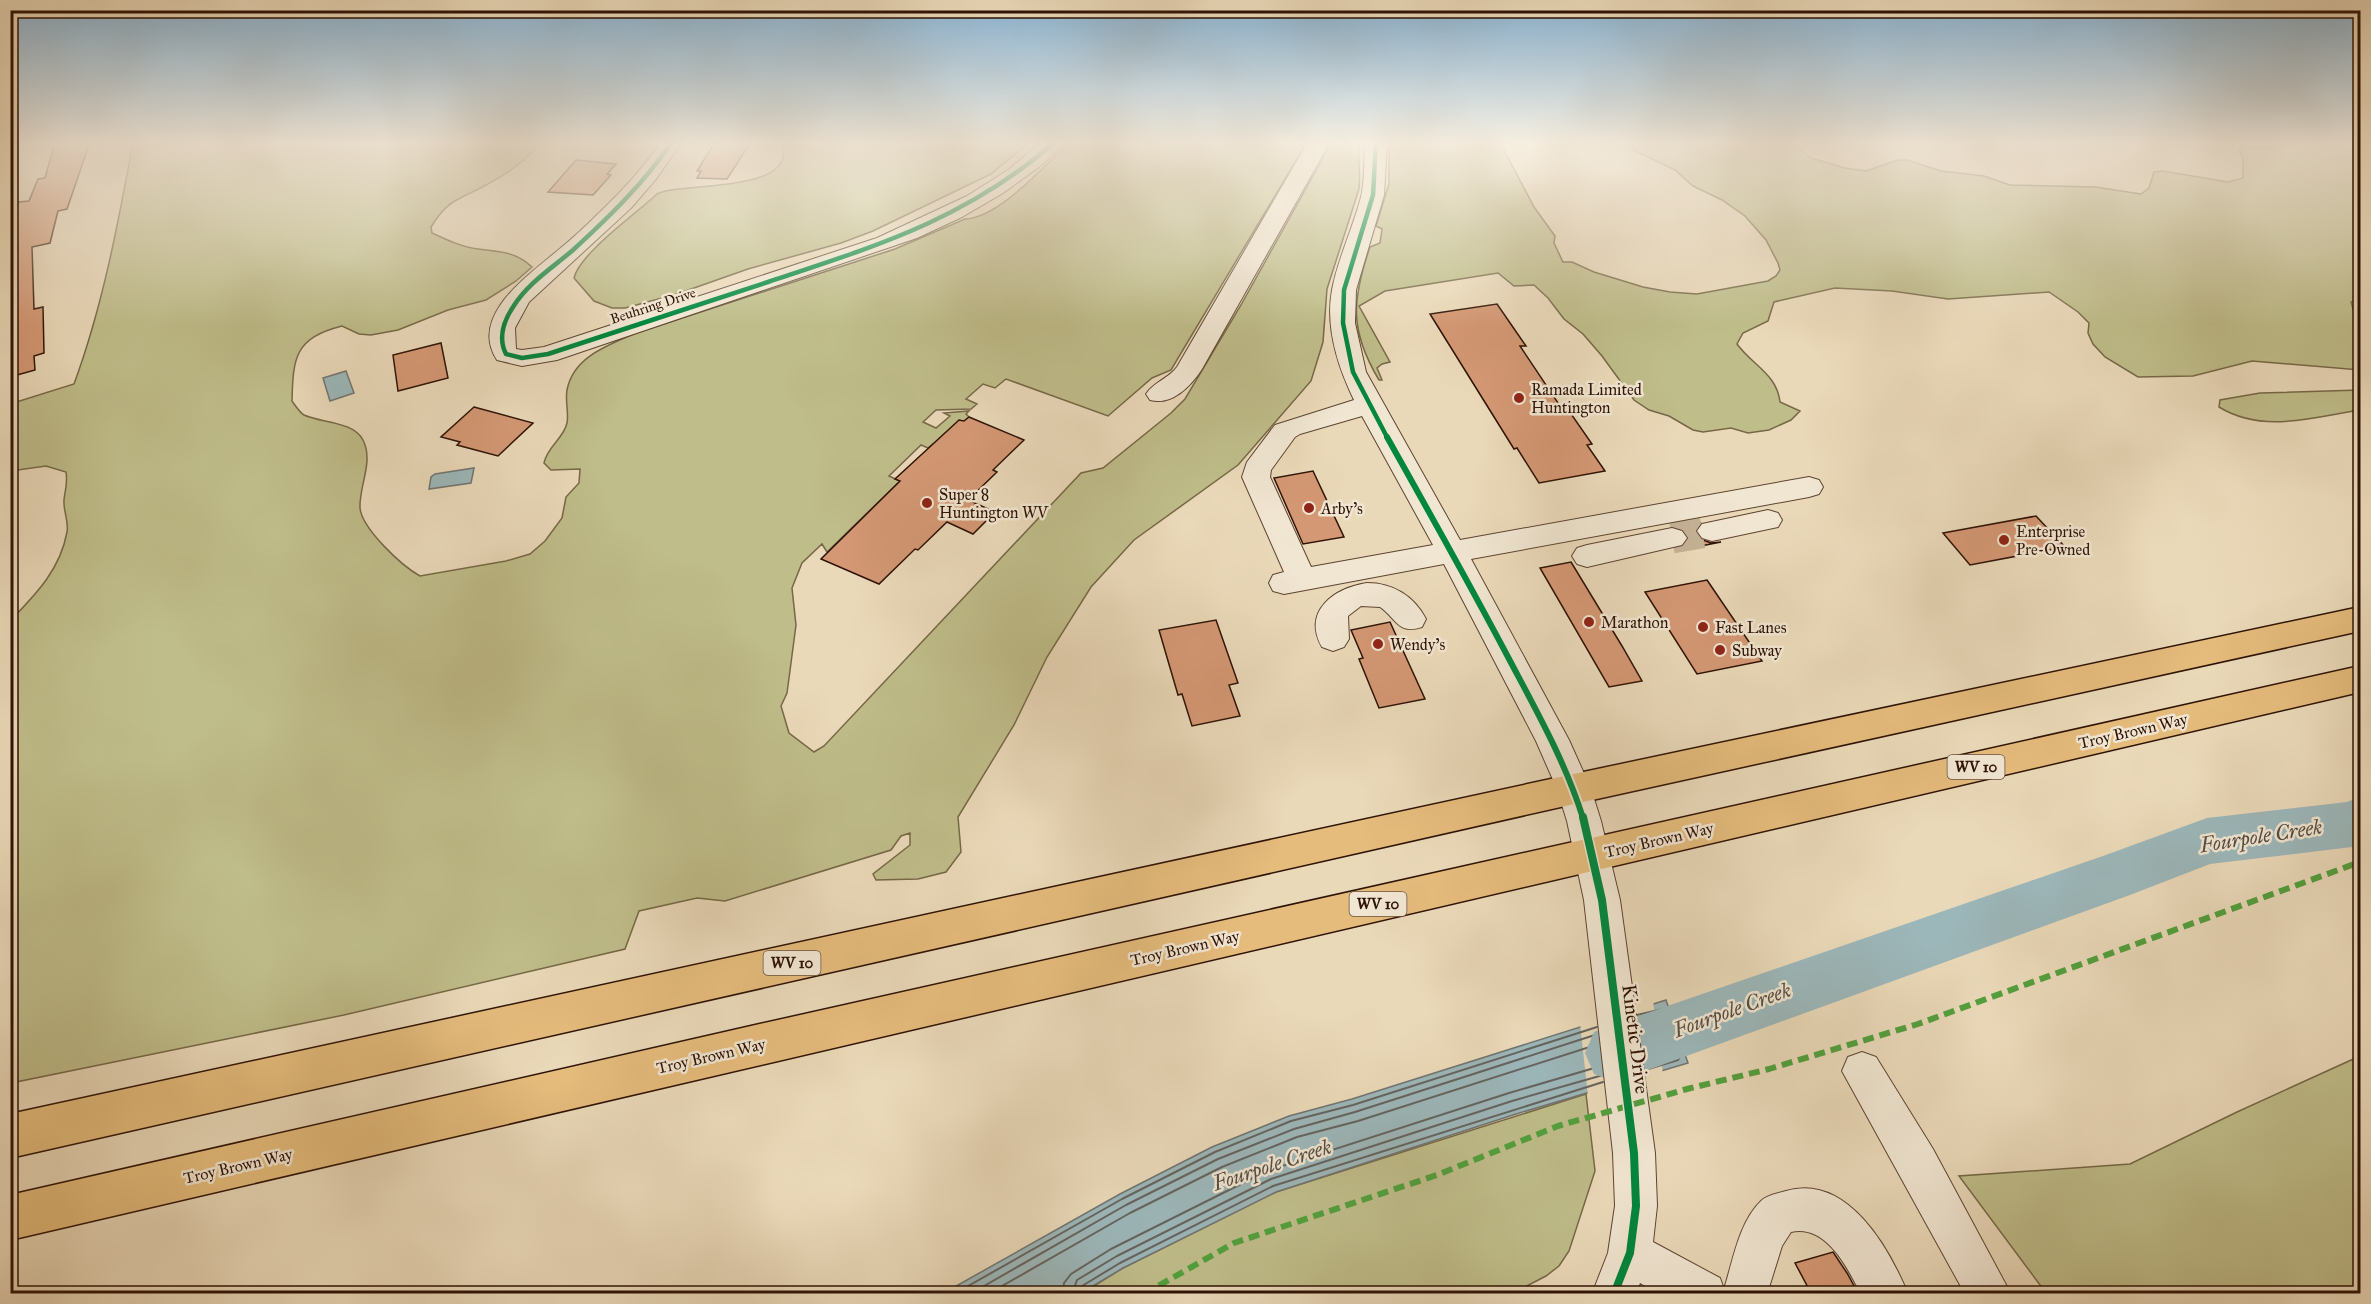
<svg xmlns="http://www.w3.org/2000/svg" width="2371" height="1304" viewBox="0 0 2371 1304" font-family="'IM FELL Great Primer',serif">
<rect width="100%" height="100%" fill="#ead9b9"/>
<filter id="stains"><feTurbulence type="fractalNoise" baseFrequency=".00333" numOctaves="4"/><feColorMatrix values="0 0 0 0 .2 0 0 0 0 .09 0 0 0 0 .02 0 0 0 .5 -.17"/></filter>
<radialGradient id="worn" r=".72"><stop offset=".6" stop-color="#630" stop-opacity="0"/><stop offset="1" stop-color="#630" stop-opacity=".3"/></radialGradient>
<g fill="#bfbd8a" stroke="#766847" stroke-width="1.5">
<path d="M133,142H542C526,160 508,174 486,185C459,200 449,198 431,227L432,233C447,240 462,247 478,249C499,252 515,251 532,267L516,281L486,300L448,310L398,330L371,335L359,334L342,326C295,338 293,357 292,401C295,405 299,412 304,415C321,423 353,421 363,440C374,462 359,485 360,508C362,529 402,566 420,576L506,561L530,554L545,541L562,518L566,497L579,483L580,469L551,470L544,463C547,447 564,438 567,423C569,413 565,401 567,390C573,357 608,345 636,333L895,249L965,219C999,218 1045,165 1070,142H1307L1171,370L1152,378L1108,416L1006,379L995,388L983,384L966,399L977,404L971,409L936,410L923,422L936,428L950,416L944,413L969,411L966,414L969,417L937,446L933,444L928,448L921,445L889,476L900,481L827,552L822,544L802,563L792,588L796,625L787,693L781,706L789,733L814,752L824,746L1081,473L1103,468L1171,413L1185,399L1241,305L1332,142H1360C1357,158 1361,173 1359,189L1327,289L1323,342L1311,381L1238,465L1134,540L1091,587L1047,657L1014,725L958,817L961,852L946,872L918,879L876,880L873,874L910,845V833L901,836L891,850L725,901L697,898L639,911L625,949L344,1015L11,1083V620C36,594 60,570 67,532C69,522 63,510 64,500C65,490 68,483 66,472L46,466L11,471L10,404L74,384C103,305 118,224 133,142Z"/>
<path d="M782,142H1030L991,174L873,231L841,243L748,269L677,294L625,308H612L594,301L574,278C580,253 636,214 657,194C681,181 800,195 782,142Z"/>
<path d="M1397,142L1494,144L1503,148L1534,207L1555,236L1554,243L1563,262H1572L1594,272L1643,287L1670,292L1697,294L1768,281L1776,276L1780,270L1778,263L1766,240L1745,216L1722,200L1693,186L1675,170L1635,151L1630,142H1792L1811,158L1845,168L1866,171L1898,160H1907L1941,171L1984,176L2010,185L2095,187L2141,194L2149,188L2154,172L2163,171L2228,182L2243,178V159L2239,150L2241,147L2268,148L2302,142H2360V299L2351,302L2354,312L2360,318V370L2252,361L2193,376L2138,377L2105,357L2093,344L2088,333L2089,323L2078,312L2049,292L1948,299L1892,291L1835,288L1774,302L1768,321L1743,333L1737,344C1752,365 1777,374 1780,402L1800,411L1791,420L1769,430L1748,433L1731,428L1703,432L1693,430L1669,416L1649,410L1634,400L1602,356L1583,334L1564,319L1548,298L1534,285L1514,286L1498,273L1385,291L1359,306L1390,362L1382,364L1377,368L1382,380H1379C1349,330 1352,300 1370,247L1380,243L1382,229L1376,226L1389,184V147Z"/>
<path d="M2360,390V410C2313,417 2263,434 2219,407L2220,400L2260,393Z"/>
<polygon points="2360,1056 2360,1293 2046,1293 1959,1176 2130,1164 2237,1112"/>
<polygon points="1586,1094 1595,1171 1569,1251 1559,1266 1546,1276 1515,1292 1081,1294 1123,1268 1276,1192"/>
</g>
<g fill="#9cb7ba" stroke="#707571" stroke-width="1.5">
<polygon points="346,371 354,393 330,401 323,378"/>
<polygon points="474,468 471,483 429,489 431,477 435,474"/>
<polygon points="1666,1000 1688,1063 1516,1114 1276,1192 1123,1268 1081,1293 942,1294 1120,1194 1212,1147 1289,1116 1352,1099"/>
</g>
<polygon fill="#ead9b9" points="1653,1001 1663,1074 1588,1096 1580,1023"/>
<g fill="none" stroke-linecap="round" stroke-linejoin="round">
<g stroke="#65645f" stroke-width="2">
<polyline points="1637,1015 1663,1009 1680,1057 1678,1060 1645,1070"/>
<polyline points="1638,1022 1658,1018 1670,1052 1668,1055 1644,1062"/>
<polyline points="954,1294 1122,1199 1215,1152 1291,1121 1353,1105 1597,1027"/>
<polyline points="970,1294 1126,1205 1218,1159 1294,1129 1355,1112 1598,1034"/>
<polyline points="988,1294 1130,1213 1222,1167 1297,1137 1358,1121 1599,1044"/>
<polyline points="1063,1294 1064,1283 1071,1274 1111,1249 1267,1171 1509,1093 1601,1066"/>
<polyline points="1072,1294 1077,1280 1117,1256 1271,1179 1512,1101 1603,1075"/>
<polyline points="1079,1294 1082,1286 1120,1263 1273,1186 1603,1082"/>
</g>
<polygon fill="#9cb7ba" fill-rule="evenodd" points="2360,797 2360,844 2352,847 2210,864 2130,895 1615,1082 1594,1074 1585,1053 1594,1032 1615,1024 2103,856 2207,818 2347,802"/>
</g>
<g fill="#d49874" stroke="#2e1204" stroke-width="1.5">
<polygon points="59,142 90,142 67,209 58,211 50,243 32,247 34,309 43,307 44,353 34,356 35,370 10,377 10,223 19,202 29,201 38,179 45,178 54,146 58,145"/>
<polygon points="715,142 751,142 727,179 697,178 701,171 697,171"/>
<polygon points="576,160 616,164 607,174 611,175 593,195 548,192"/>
<polygon points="1497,304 1526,346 1520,346 1562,409 1567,408 1592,444 1587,445 1605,471 1539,483 1517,448 1514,449 1430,314"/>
<polygon points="441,343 448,378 398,391 393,355"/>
<polygon points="474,407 533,423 498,456 457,445 460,442 441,437"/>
<polygon points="969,417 1024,440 993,470 997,472 968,500 995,512 973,534 947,522 918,550 915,549 879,584 821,559 900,481 895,479 959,420 964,421"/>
<polygon points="1313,471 1344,537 1303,544 1274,478"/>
<polygon points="2036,516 2065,547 1970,565 1943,533"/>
<polygon points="1700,523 1695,531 1700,539 1711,543 1721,542 1681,550 1679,548 1684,546 1689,538 1684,530 1677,527"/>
<polygon points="1571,562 1622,646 1642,681 1609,687 1540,568"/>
<polygon points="1707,580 1762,661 1697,674 1645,592"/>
<polygon points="1216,620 1238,683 1229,685 1240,716 1192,726 1182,694 1178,695 1159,630"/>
<polygon points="1390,622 1425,699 1379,708 1359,659 1363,658 1351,630"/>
<polygon points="1833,1252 1847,1273 1858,1293 1811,1293 1795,1263"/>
</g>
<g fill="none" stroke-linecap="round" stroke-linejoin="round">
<polyline stroke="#c4b195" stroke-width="31" stroke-dasharray="31 16" stroke-linecap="butt" points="1672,538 1712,531"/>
<defs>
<g id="minor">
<path d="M661,142H682L656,179L631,208L529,302L515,328L516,349L522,350L544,347L877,238L967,196L1008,170L1042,142H1065L1043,164L1003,193L962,217L917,238L557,360L522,366L497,360C468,316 529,275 557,251C572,239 587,225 601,211C623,190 644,167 661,142Z"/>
<path d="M1308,142H1330L1202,369C1191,386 1172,406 1150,400L1146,394C1154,382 1169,378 1177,367Z"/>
<path d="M1365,142H1387L1384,195L1356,290L1355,323L1366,372L1460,540L1809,477L1819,480L1823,487L1819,494L1809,497L1471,559L1569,740L1591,789L1601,821L1620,900L1655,1153L1657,1206L1653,1242L1720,1278L1724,1289C1733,1261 1739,1222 1761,1201C1767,1195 1779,1193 1786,1191C1847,1173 1889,1248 1908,1294H1861C1847,1267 1826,1224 1791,1232L1782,1246L1767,1294H1659L1640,1283L1636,1294H1592L1608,1253L1615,1206L1613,1153L1584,900L1567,821L1557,789L1536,741L1444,564L1284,594L1273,591L1269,583L1273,575L1284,572L1242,477L1247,462L1275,425L1354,400C1338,367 1325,328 1332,290C1338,258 1353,228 1361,197C1365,180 1364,160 1365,142ZM1362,416L1433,545L1311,567L1270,477L1271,470L1295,437L1300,434Z"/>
<polygon points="1768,510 1778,513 1782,520 1778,527 1712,541 1702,538 1697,531 1702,524"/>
<polygon points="1672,528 1682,531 1687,538 1682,545 1587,567 1577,564 1572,556 1577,548 1587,545"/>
<path d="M1367,583C1393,583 1414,596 1426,619L1422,627C1398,635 1397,619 1380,607L1361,606L1348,616L1349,639L1344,647L1333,651L1322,647C1302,611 1334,588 1367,583Z"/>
<polygon points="1862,1052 1876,1057 1933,1149 2011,1294 1965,1294 1842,1071 1848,1057"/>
</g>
<g id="major">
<polygon points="2360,607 2360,631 1574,804 10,1158 10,1114 1574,774"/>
<polygon points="2360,666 2360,692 10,1240 10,1195 751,1026"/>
</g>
</defs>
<use href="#minor" stroke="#5d4431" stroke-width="2"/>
<use href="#major" stroke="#2e1204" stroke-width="3"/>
<use href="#minor" fill="#f1e6d2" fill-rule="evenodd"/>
<use href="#major" fill="#e5bc7c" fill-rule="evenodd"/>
<polyline stroke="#52a03d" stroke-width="6" stroke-dasharray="11 6" stroke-linecap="butt" points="1144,1294 1234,1243 1437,1175 1558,1126 1687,1089 1769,1069 1918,1024 2360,862"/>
<defs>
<g id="cycleway-far2">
<path d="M672,142C644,183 609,217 573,250C552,268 528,283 513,307C503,322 498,338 506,354L522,358L548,354C621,330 695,306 768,282C876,246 967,219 1055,142"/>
<polyline points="1376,142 1373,195 1344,290 1343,323 1353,372 1388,439"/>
</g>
<path id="cycleway-far1" d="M1387,437C1428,510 1469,583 1508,657C1536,710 1565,761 1583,818"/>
<polyline id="cycleway" points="1583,817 1602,900 1634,1153 1636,1206 1630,1253 1614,1294"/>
</defs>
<use href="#cycleway-far2" stroke="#f1e6d2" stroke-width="8"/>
<use href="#cycleway-far1" stroke="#f1e6d2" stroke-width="10"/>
<use href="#cycleway" stroke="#f1e6d2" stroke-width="11"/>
<use href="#cycleway-far2" stroke="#00873e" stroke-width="4.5"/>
<use href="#cycleway-far1" stroke="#00873e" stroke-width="6"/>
<use href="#cycleway" stroke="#00873e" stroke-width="8"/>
</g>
<linearGradient id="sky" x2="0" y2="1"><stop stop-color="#89b5d6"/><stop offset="0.44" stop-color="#f6eee0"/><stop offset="1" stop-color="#f6eee0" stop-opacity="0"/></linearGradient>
<rect width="2371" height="325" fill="url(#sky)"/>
<g fill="#8f2418" stroke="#f1e6d2" stroke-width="2">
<circle cx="1519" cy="398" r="6"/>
<circle cx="927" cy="503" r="6"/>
<circle cx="1309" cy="508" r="6"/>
<circle cx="2004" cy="540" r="6"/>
<circle cx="1589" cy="622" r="6"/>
<circle cx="1703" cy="627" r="6"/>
<circle cx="1378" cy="644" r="6"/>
<circle cx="1720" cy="650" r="6"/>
</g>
<g text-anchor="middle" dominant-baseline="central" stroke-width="5" stroke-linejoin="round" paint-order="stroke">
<g font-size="14" fill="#2e1204" stroke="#f1e6d2">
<text transform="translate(653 306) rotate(-18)">Beuhring Drive</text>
</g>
<g fill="#f1e6d2" stroke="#685242" stroke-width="1.5">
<rect x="1947.5" y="755" width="57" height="24" rx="4.5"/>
<rect x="1349.5" y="892" width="57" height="24" rx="4.5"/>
<rect x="763.5" y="951" width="57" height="24" rx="4.5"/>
</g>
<g font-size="15" font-weight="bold" fill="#2e1204">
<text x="1976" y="767">WV 10</text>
<text x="1378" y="904">WV 10</text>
<text x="792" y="963">WV 10</text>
</g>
<g font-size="16" fill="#2e1204" stroke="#f1e6d2" text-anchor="start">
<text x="1531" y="389">Ramada Limited<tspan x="1531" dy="18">Huntington</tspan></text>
<text x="939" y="494">Super 8<tspan x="939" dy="18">Huntington WV</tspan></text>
<text x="1321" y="508">Arby's</text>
<text x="2016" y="531">Enterprise<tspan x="2016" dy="18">Pre-Owned</tspan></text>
<text x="1601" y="622">Marathon</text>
<text x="1715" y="627">Fast Lanes</text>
<text x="1390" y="644">Wendy's</text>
<text x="1732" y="650">Subway</text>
</g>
<g font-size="16" fill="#2e1204" stroke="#f1e6d2">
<text transform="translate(2133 731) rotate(-13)">Troy Brown Way</text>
<text transform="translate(1659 840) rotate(-13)">Troy Brown Way</text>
<text transform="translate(1185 948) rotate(-13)">Troy Brown Way</text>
<text transform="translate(711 1056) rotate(-13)">Troy Brown Way</text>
<text transform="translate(238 1166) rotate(-13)">Troy Brown Way</text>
</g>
<g font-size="20" fill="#2e1204" stroke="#f1e6d2">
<text transform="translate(1636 1039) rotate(83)">Kinetic Drive</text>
</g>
<g font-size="21" font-style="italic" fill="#544c44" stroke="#f1e6d2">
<text transform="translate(2261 836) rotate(-9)">Fourpole Creek</text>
<text transform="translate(1732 1010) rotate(-20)">Fourpole Creek</text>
<text transform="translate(1272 1165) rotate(-18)">Fourpole Creek</text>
</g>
</g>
<rect width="2371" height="1304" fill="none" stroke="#ead9b9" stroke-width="36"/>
<rect x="12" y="12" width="2347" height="1280" fill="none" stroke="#2e1204" stroke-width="3"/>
<rect x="18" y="18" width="2335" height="1268" fill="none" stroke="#2e1204" stroke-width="1.5"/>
<rect width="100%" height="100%" filter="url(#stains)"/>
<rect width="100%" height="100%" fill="url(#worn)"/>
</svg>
